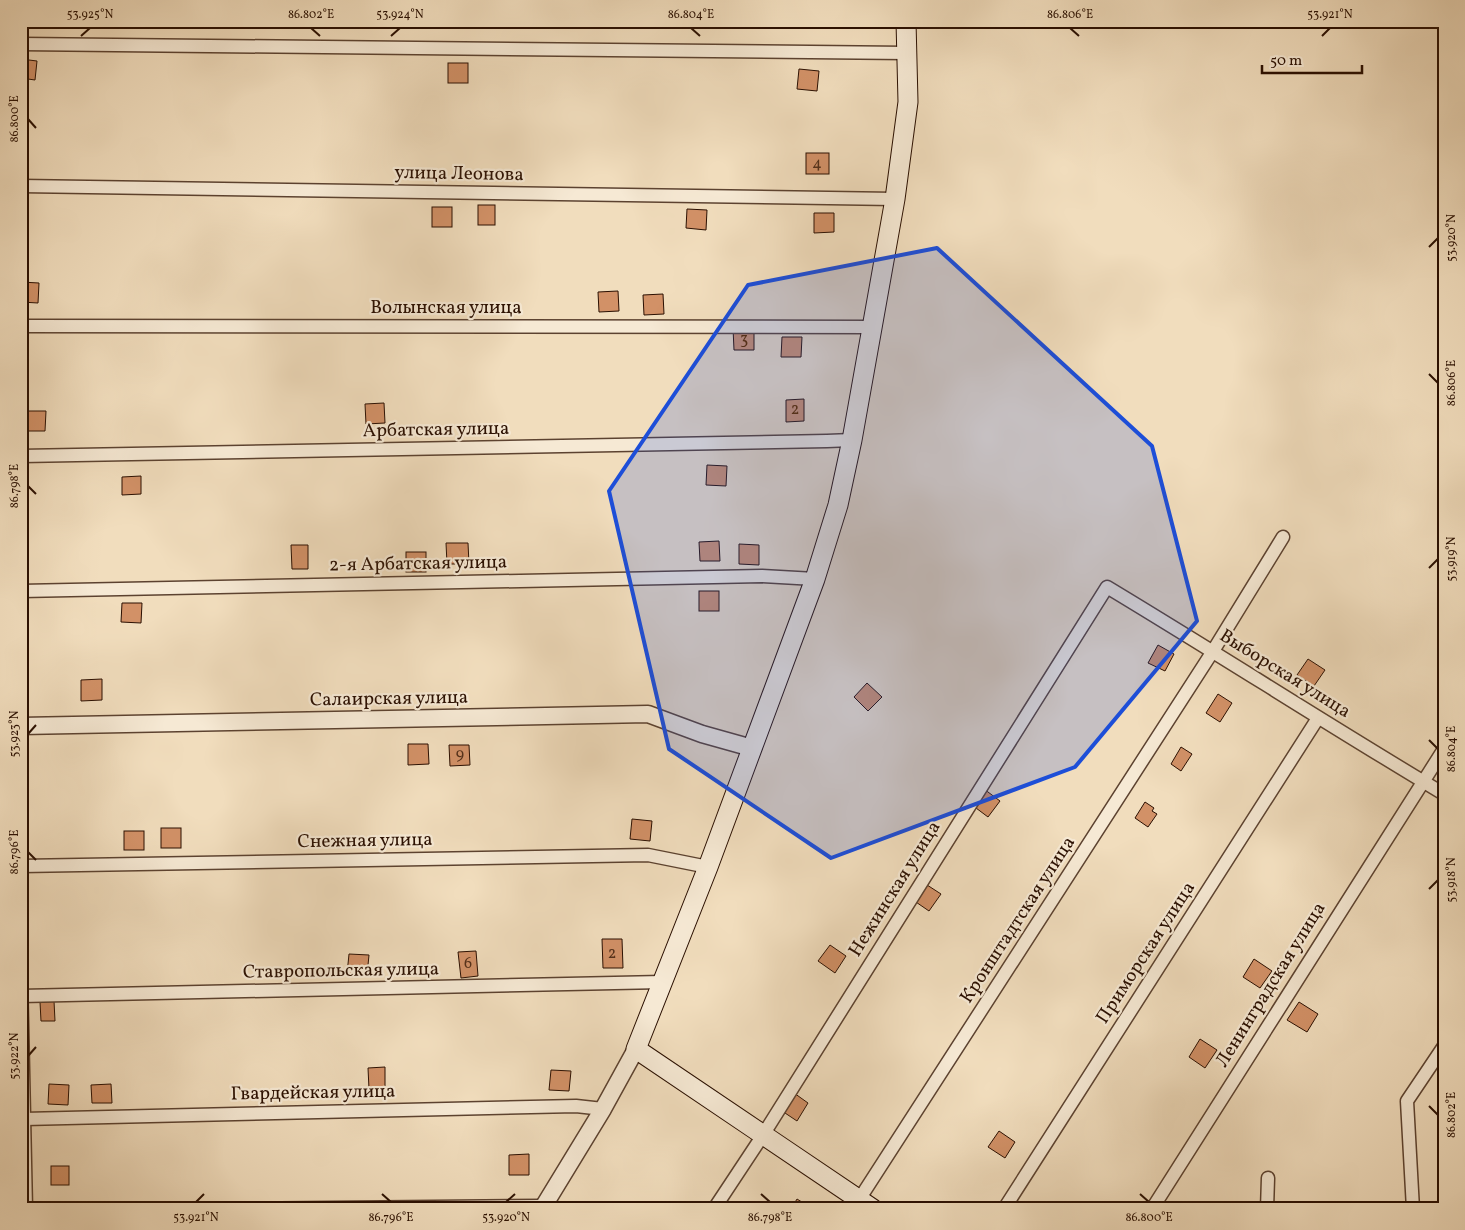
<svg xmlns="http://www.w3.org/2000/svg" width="1465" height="1230" viewBox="0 0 1465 1230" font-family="Vollkorn,serif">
<rect width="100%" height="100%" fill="#f1ddbd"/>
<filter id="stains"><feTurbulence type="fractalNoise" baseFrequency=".004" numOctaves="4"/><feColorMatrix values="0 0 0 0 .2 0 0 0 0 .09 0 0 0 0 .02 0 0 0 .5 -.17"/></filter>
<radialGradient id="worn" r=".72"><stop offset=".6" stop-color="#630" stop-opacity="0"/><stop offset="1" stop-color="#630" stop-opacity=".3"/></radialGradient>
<g fill="#d29167" stroke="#2a0f01">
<rect x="415" y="21" width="21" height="7"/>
<polygon points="718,21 738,21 738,26 718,24"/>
<rect x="799" y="21" width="21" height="4"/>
<polygon points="21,59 37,61 35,80 21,78"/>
<rect x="448" y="63" width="20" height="20"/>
<polygon points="799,69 819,71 817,91 797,89"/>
<rect x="806" y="153" width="23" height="21"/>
<rect x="478" y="205" width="17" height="20"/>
<rect x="432" y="207" width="20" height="20"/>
<polygon points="687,209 707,210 706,230 686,228"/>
<polygon points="814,213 834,213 834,232 814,233"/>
<polygon points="21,282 39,283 38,303 21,302"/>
<polygon points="618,291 619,311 599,312 598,292"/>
<polygon points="663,294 664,314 644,315 643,295"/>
<polygon points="733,328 754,329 754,350 734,350"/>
<polygon points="782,337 802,337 801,357 781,357"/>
<polygon points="804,399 804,421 786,422 786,400"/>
<polygon points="384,403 385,423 366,424 365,404"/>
<polygon points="26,411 46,411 45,431 25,431"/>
<polygon points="707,465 727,466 726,486 706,485"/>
<polygon points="141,476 141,494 122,495 122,477"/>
<polygon points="719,541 720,561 700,561 699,542"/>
<polygon points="446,543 468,543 469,564 447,564"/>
<polygon points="739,544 759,545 759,565 739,564"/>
<polygon points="291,545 308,545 308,569 292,569"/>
<rect x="406" y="552" width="20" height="20"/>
<rect x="699" y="591" width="20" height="20"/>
<polygon points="122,603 142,603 141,623 121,622"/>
<polygon points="1158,645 1174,654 1165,671 1148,663"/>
<polygon points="1308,659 1325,670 1314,686 1297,675"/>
<polygon points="102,679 102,700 81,701 81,680"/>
<polygon points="867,683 882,697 868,711 854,697"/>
<polygon points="1218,694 1232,703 1220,722 1206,713"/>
<polygon points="408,744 428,744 429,764 408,765"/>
<polygon points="449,745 469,745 470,765 450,766"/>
<polygon points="1181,747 1192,754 1181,771 1171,764"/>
<polygon points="984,789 1000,801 988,817 972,805"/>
<polygon points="1145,802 1154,808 1152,811 1157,814 1148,827 1135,818"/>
<polygon points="632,819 652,821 650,841 630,839"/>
<rect x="161" y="828" width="20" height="20"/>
<rect x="124" y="831" width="20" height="19"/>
<polygon points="924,883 941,894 929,911 913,900"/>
<polygon points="602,939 622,939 623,968 603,968"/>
<polygon points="830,945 846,956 835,973 818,961"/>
<polygon points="476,951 478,976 461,978 458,952"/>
<polygon points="349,954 369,955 367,975 347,974"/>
<polygon points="1254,959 1272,971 1260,988 1243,977"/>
<polygon points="54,1001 55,1021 41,1021 40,1002"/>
<polygon points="1299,1002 1318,1014 1307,1032 1287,1020"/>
<polygon points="1200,1039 1217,1050 1205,1068 1189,1057"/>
<polygon points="385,1067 385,1089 369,1089 368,1068"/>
<polygon points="551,1070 571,1071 569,1091 549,1090"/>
<polygon points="49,1084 69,1085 68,1105 48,1104"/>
<polygon points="111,1084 112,1103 92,1103 91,1085"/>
<polygon points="794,1093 808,1103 797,1121 782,1111"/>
<polygon points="999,1131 1015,1142 1005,1158 988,1147"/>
<polygon points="529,1154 529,1175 509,1175 509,1155"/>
<rect x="51" y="1166" width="18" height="19"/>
<polygon points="797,1199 813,1209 791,1209"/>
</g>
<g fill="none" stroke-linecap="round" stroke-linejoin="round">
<defs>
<g id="minor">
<polyline points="21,44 907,53"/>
<polyline points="21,186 895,199"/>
<polyline points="21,326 871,327"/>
<polyline points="21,456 827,441 852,440"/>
<polyline points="21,591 762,576 815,579"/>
<polyline points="21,866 648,855 708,867"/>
<polyline points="21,977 26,1209"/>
<polyline points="21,996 662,982"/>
<polyline points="24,1119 576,1106 603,1109"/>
<polyline points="238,1209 544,1206"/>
<path d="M714,1209L763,1135L1107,587C1220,655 1330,726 1444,794"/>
<polyline points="853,1209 1213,651 1283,537"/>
<polyline points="1004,1209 1318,718"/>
<polyline points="1152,1209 1444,749"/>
<polyline points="1267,1209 1268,1178"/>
<polyline points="1413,1209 1407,1101 1444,1046"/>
</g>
<g id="tertiary">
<polyline points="21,726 648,714 702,734 752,748"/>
<polyline points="542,1209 603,1109 636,1049"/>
</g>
<polyline id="secondary" points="873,1209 636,1049 708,867 815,579 838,505 852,440 895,199 908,102 906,21"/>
</defs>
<use href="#minor" stroke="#5c4230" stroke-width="15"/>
<use href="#tertiary" stroke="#5c4230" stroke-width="19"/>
<use href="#secondary" stroke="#2a0f01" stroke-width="21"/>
<use href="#minor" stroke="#f6e9d4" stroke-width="12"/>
<use href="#tertiary" stroke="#f6e9d4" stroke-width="16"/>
<use href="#secondary" stroke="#f6e9d4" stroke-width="19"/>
</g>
<path fill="#1d4ed8" fill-opacity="0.2" stroke="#1d4ed8" stroke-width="4" stroke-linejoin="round" d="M937,248L1152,446L1197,621L1075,767L831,858L669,749L609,491L748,285Z"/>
<path fill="none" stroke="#2a0f01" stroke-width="2" d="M311,28L320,36M691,28L700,36M1070,28L1079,36M81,36L90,28M391,36L400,28M1322,36L1330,28M28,119L36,128M1429,247L1438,238M1429,374L1438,383M28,486L36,494M1429,568L1438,559M28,734L36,725M1429,740L1438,749M28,852L36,860M1429,889L1438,880M28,1056L36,1047M1429,1106L1438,1115M382,1194L391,1202M761,1194L770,1202M1140,1194L1149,1202M196,1202L204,1194M506,1202L515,1194"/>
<g text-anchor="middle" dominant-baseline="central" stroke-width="4.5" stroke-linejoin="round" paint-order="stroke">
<g font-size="16" fill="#54301a">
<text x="817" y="164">4</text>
<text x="744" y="340">3</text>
<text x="795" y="410">2</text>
<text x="460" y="755">9</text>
<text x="612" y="954">2</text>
<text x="468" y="964">6</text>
</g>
<g font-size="19" fill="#2a0f01" stroke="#f6e9d4">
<text transform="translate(459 174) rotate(1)">улица Леонова</text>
<text x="446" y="308">Волынская улица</text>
<text transform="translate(436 430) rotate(-1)">Арбатская улица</text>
<text transform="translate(418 564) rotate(-1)">2-я Арбатская улица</text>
<text transform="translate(1285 674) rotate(32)">Выборская улица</text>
<text transform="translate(389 699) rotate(-1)">Салаирская улица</text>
<text transform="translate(365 841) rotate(-1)">Снежная улица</text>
<text transform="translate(895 889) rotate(-58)">Нежинская улица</text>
<text transform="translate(1018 920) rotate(-57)">Кронштадтская улица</text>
<text transform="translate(1146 953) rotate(-57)">Приморская улица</text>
<text transform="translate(341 971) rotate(-1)">Ставропольская улица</text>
<text transform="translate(1271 985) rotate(-58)">Ленинградская улица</text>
<text transform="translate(313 1093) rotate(-1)">Гвардейская улица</text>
</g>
</g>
<rect width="1465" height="1230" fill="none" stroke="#f1ddbd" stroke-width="55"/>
<path d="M1262 65v8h100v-8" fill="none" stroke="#2a0f01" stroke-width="2.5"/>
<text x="1270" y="65" font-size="15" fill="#2a0f01" stroke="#f6e9d4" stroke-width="4" paint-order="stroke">50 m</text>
<rect x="28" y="28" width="1410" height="1174" fill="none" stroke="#2a0f01" stroke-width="2"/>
<g font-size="12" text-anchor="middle" fill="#2a0f01">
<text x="90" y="18">53.925°N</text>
<text x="311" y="18">86.802°E</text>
<text x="400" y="18">53.924°N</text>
<text x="691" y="18">86.804°E</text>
<text x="1070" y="18">86.806°E</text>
<text x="1330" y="18">53.921°N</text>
<text transform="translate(14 119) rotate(-90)" y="4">86.800°E</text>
<text transform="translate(1451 238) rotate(-90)" y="4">53.920°N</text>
<text transform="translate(1451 383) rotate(-90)" y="4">86.806°E</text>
<text transform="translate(14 486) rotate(-90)" y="4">86.798°E</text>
<text transform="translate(1451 559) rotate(-90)" y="4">53.919°N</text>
<text transform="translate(14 734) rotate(-90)" y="4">53.923°N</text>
<text transform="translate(1451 749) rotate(-90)" y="4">86.804°E</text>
<text transform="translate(14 852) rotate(-90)" y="4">86.796°E</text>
<text transform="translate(1451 880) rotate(-90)" y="4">53.918°N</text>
<text transform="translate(14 1056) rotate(-90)" y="4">53.922°N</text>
<text transform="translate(1451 1115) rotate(-90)" y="4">86.802°E</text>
<text x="196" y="1221">53.921°N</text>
<text x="391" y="1221">86.796°E</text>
<text x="506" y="1221">53.920°N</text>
<text x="770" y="1221">86.798°E</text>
<text x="1149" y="1221">86.800°E</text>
</g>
<rect width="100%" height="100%" filter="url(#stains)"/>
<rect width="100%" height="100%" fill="url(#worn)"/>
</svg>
